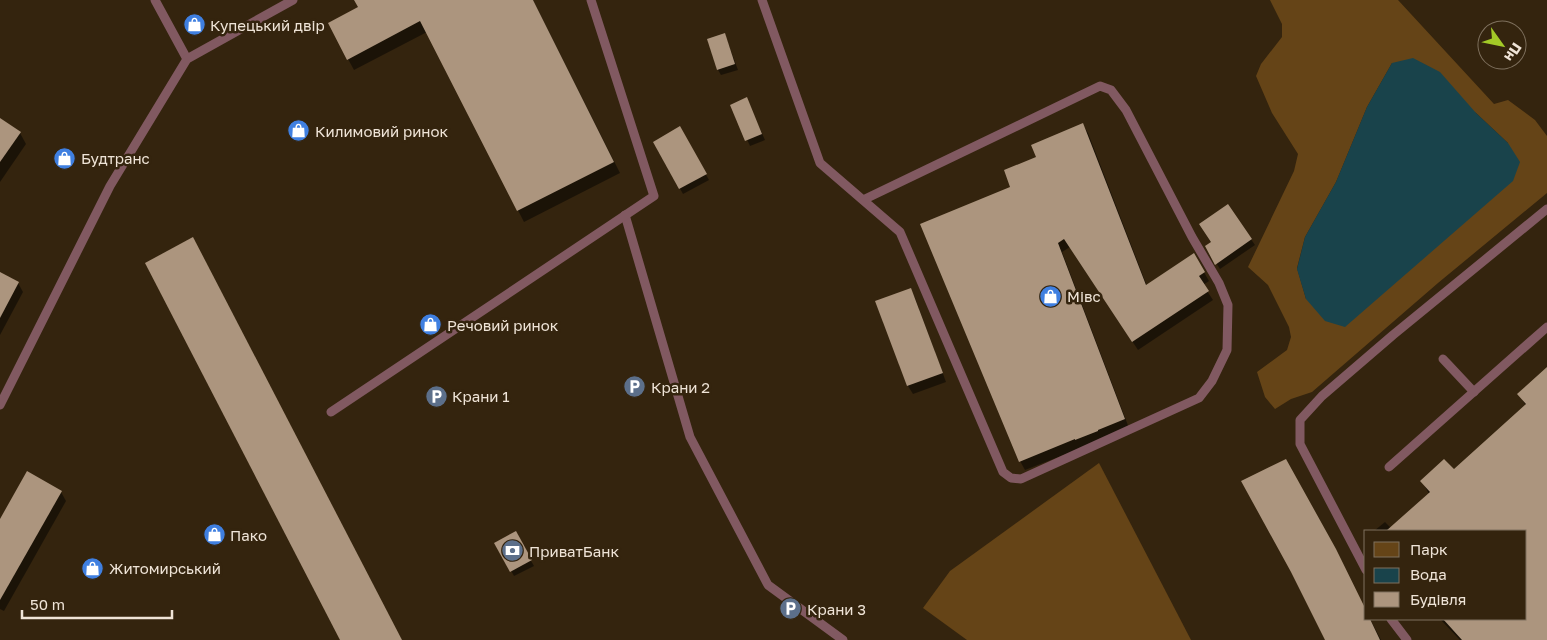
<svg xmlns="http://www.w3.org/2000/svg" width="1547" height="640" viewBox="0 0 1547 640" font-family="'Golos Text',sans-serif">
<rect width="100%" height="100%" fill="#34240e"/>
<g fill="#654417" fill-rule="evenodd">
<path d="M1270,0H1398L1494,104L1508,100L1535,120L1547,136V193L1438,283L1312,392L1291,399L1275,409L1265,397L1257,372L1287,350L1291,337L1289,327L1268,285L1248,267L1294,171L1298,154L1272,113L1256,76L1261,64L1282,37V24ZM1392,63L1476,113L1508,143L1306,299L1297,268L1305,237L1336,182L1367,107Z"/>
<polygon points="1099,463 1191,640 967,640 923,608 950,571"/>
</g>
<polygon fill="#19434b" points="1413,58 1440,72 1476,113 1508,143 1520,162 1513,181 1345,327 1325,321 1306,299 1297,269 1305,237 1336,182 1367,107 1392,63"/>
<g fill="#0007">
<polygon points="376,0 533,0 620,173 524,222 427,32 354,70 348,59"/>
<polygon points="725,35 738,70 721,75 718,70"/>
<polygon points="749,105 765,140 750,146 732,106"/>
<polygon points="0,119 20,133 26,144 0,182"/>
<polygon points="1083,125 1088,133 1147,286 1194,255 1209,281 1203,285 1213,300 1138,350 1070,247 1062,252 1129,428 1102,440 1025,470 1020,461 1012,187 1038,158"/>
<polygon points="680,128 709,180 683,194 654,142"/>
<polygon points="1228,206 1255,245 1220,269 1206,247 1212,243"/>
<polygon points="0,274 18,283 23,292 0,335"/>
<polygon points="910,290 915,298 946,382 913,394 908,386 877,302"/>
<polygon points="1547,369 1547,640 1460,640 1440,619 1526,619 1526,531 1374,531 1385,522 1391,528 1429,494 1422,481 1454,471 1526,406 1519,394"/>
<polygon points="61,492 66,501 4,611 0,609 0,521"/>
<polygon points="515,533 534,566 514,576 496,544"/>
<polygon points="1366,619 1370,619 1381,640 1326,640"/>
</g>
<g fill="#ac957e">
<polygon points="354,0 533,0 614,162 517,211 420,21 347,60 328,23 358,7"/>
<polygon points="725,33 735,64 717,70 707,39"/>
<polygon points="747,97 762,134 745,141 730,105"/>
<polygon points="0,118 21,132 0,162"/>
<polygon points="1083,123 1146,285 1194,253 1205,272 1199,276 1209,291 1132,342 1064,239 1058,243 1125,419 1098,430 1098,431 1075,440 1075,439 1019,462 920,224 1010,187 1004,170 1036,157 1031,145"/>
<polygon points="680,126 707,174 679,189 653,142"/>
<polygon points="1228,204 1252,239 1215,265 1205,246 1211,242 1199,224"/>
<polygon points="193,237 402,640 340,640 145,263"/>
<polygon points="0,272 19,282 0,318"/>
<polygon points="911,288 943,373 907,386 875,301"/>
<polygon points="1547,367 1547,640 1462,640 1443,619 1526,619 1526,531 1386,531 1430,492 1420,481 1444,459 1454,469 1526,404 1517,394"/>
<polygon points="1286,459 1336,549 1366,610 1366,619 1370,619 1380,640 1325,640 1291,572 1241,481"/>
<polygon points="27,471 62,491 0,600 0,519"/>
<polygon points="516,531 532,560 510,572 494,543"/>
</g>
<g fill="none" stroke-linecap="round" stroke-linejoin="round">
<g stroke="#815961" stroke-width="9">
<polyline points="155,0 187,59"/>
<polyline points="762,0 820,163 900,232 1003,472 1011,478 1021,479 1199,398 1212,381 1227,350 1228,305 1219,283 1192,237 1126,110 1111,90 1100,86 863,200"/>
<polyline points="625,215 690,437 768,585 843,640"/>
<polyline points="1443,359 1474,392"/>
<polyline points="0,405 110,186 187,59 293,0"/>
<polyline points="331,412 654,196 591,0"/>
<polyline points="1389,467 1547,327"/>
<polyline points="1366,570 1300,444 1300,420 1322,396 1393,335 1547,209"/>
<polyline points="1391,619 1407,640"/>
</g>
</g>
<defs>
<symbol id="shop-disc" viewBox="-11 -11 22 22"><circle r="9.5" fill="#3f7fe0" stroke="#34240e"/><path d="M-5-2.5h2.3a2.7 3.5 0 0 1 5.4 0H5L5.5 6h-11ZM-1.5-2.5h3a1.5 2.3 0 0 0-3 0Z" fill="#fff"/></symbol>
<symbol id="parking-disc" viewBox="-11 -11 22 22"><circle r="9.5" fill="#5c6f8a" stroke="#34240e"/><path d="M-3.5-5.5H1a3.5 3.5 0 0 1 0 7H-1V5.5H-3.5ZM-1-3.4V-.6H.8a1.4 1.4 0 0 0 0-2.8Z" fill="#fff"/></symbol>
<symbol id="bank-disc" viewBox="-11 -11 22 22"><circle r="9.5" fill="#5c6f8a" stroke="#34240e"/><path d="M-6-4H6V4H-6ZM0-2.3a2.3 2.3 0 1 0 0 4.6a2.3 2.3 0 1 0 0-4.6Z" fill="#fff"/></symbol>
</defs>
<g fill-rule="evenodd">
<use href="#shop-disc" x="182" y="12" width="25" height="25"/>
<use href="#shop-disc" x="286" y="118" width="25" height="25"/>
<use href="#shop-disc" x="52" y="146" width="25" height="25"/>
<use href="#shop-disc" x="1038" y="284" width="25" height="25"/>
<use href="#shop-disc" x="418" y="312" width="25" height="25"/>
<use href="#parking-disc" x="622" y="374" width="25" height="25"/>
<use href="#parking-disc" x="424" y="384" width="25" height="25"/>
<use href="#shop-disc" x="202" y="522" width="25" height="25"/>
<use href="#bank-disc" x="500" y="538" width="25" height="25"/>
<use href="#shop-disc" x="80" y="556" width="25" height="25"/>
<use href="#parking-disc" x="778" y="596" width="25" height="25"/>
</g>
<g text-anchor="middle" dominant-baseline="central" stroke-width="5" stroke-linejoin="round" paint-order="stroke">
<g font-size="15" fill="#efe4d7" stroke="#34240e" text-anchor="start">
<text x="210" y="25">Купецький двір</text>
<text x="315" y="131">Килимовий ринок</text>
<text x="81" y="158">Будтранс</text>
<text x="1067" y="296">Мівс</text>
<text x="447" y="325">Речовий ринок</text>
<text x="651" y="387">Крани 2</text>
<text x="452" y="396">Крани 1</text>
<text x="230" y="535">Пако</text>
<text x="529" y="551">ПриватБанк</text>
<text x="109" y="568">Житомирський</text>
<text x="807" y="609">Крани 3</text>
</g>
</g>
<rect x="1364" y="530" width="162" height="90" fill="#34240e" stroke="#7f715e"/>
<rect x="1374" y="542" width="25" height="15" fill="#654417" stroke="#7f715e"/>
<text x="1410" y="555" font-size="15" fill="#efe4d7">Парк</text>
<rect x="1374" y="568" width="25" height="15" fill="#19434b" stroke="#7f715e"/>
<text x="1410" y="580" font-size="15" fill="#efe4d7">Вода</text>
<rect x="1374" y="592" width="25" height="15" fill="#ac957e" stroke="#7f715e"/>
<text x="1410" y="605" font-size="15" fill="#efe4d7">Будівля</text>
<g transform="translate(1502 45) rotate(123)"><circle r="24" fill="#34240e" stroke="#7f715e"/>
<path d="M0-4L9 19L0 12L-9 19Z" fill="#a3c927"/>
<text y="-8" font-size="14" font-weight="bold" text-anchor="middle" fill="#efe4d7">Пн</text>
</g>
<path d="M22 610v8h150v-8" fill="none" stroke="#efe4d7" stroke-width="2.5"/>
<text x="30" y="610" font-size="15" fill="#efe4d7" stroke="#34240e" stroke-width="4" paint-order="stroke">50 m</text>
</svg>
